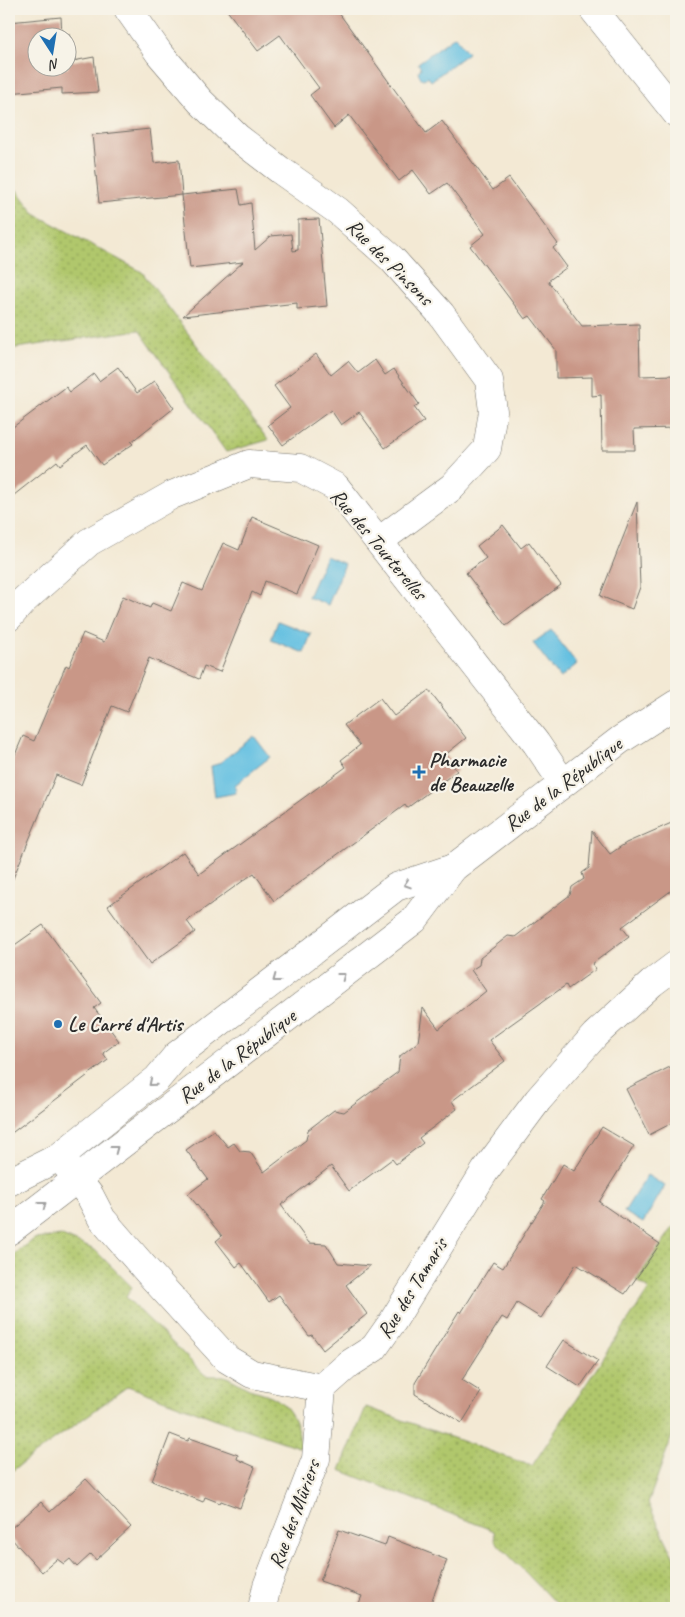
<svg xmlns="http://www.w3.org/2000/svg" width="685" height="1617" viewBox="0 0 685 1617" font-family="Caveat,sans-serif">
<defs>
<pattern id="grass-dots" width="8" height="8" patternUnits="userSpaceOnUse" patternTransform="scale(1.25)"><rect width="8" height="8" fill="#b0c76c"/><path d="M2 2h.1M6 6h.1" fill="none" stroke="#8fa259" stroke-width="1.8" stroke-linecap="round"/></pattern>
</defs>
<rect width="100%" height="100%" fill="#f7f3e8"/>
<filter id="ink" filterUnits="userSpaceOnUse"><feTurbulence type="fractalNoise" baseFrequency=".02" numOctaves="2"/><feDisplacementMap in="SourceGraphic" scale="10" xChannelSelector="R" yChannelSelector="G"/><feConvolveMatrix kernelMatrix="1 2 1 2 8 2 1 2 1" color-interpolation-filters="sRGB"/></filter>
<filter id="wash" filterUnits="userSpaceOnUse"><feTurbulence type="fractalNoise" baseFrequency=".0096" numOctaves="4" result="noise"/><feDisplacementMap in="SourceGraphic" scale="20" xChannelSelector="R" yChannelSelector="G"/><feGaussianBlur stdDeviation="1.12" result="paint"/><feColorMatrix in="noise" values="0 0 0 0 0 0 0 0 0 0 0 0 0 0 0 0 0 1.4 0 .05"/><feComposite in="paint" operator="in"/></filter>
<g filter="url(#wash)">
<rect width="100%" height="100%" fill="#f3e9d4"/>
<g fill="url(#grass-dots)" stroke="#6e794c">
<polygon points="9,180 35,214 142,272 268,440 226,452 139,330 9,349"/>
<polygon points="676,1223 676,1425 648,1503 676,1561 676,1608 560,1608 495,1541 494,1531 340,1470 366,1407 532,1466 649,1289 636,1281"/>
<path d="M62,1236L95,1250L132,1287L126,1297L205,1375C212,1377 218,1375 224,1376C233,1379 241,1385 249,1389C256,1391 264,1393 271,1396C292,1406 299,1427 301,1448L216,1419L128,1386L9,1473V1259L34,1239Z"/>
</g>
<g fill="#63c0e1" stroke="#477686">
<polygon points="455,36 468,53 431,81 428,77 423,79 420,77 418,72 421,68 418,63"/>
<polygon points="326,556 345,564 328,605 308,597"/>
<polygon points="278,621 311,634 304,653 271,640"/>
<polygon points="551,630 577,664 560,678 533,643"/>
<polygon points="254,736 270,757 235,785 236,793 215,797 211,766 218,764"/>
<polygon points="647,1175 665,1186 643,1223 624,1212"/>
</g>
<g id="blocks">
<g fill="#c99787" fill-rule="evenodd">
<polygon points="226,9 336,9 426,133 442,121 493,190 509,178 558,244 553,248 567,267 548,281 582,326 639,324 640,376 676,375 676,428 634,429 635,450 602,450 601,395 592,396 592,377 556,378 556,350 530,316 525,319 470,246 485,234 447,183 431,194 413,170 399,181 349,115 334,128 310,95 319,88 280,35 258,51"/>
<path d="M61,17L62,35L69,34L73,61L94,57L98,92L62,94V88L9,93V22ZM38,38H68V68H38Z"/>
<polygon points="150,129 154,163 179,160 182,195 99,203 92,135"/>
<polygon points="238,189 241,205 251,203 255,250 271,236 291,234 293,251 298,250 298,220 319,219 327,306 297,309 297,303 183,316 243,262 190,268 182,195"/>
<polygon points="316,354 331,375 348,361 358,373 375,360 385,375 394,369 419,404 414,407 424,421 385,448 359,412 341,425 331,410 283,445 268,425 290,408 274,386"/>
<polygon points="118,367 137,393 155,381 174,408 131,442 133,444 102,465 87,445 60,465 57,461 9,499 9,430 66,387 70,392 94,374 99,381"/>
<polygon points="637,502 640,587 632,609 600,596"/>
<polygon points="252,517 318,545 297,594 265,581 260,596 252,592 220,672 204,666 199,679 149,658 127,712 112,706 81,785 56,775 9,888 9,769 23,736 34,741 66,665 69,667 83,633 104,642 123,596 150,608 152,603 171,611 183,583 202,591 223,543 239,550"/>
<polygon points="503,525 521,548 529,542 561,585 506,626 466,573 486,558 477,546"/>
<polygon points="429,690 466,738 445,755 457,771 407,808 405,805 274,901 254,873 187,921 195,932 150,964 108,906 183,852 199,874 346,767 341,760 360,745 344,725 380,698 394,716"/>
<polygon points="676,821 676,887 622,927 629,936 592,964 596,969 568,989 566,985 489,1040 505,1061 452,1101 457,1109 419,1138 423,1143 396,1164 392,1159 349,1191 331,1166 281,1205 309,1243 326,1244 338,1263 370,1266 346,1285 367,1314 323,1350 312,1335 309,1336 279,1295 269,1302 241,1263 236,1267 216,1241 222,1236 188,1194 208,1179 186,1150 214,1130 228,1147 234,1143 240,1151 250,1152 264,1172 306,1140 308,1130 334,1110 344,1112 398,1072 400,1056 418,1042 423,1008 439,1029 486,991 471,970 479,965 480,958 508,936 515,937 570,895 572,887 584,879 582,873 589,868 592,831 610,854 626,843"/>
<polygon points="43,925 101,1003 94,1008 119,1041 103,1053 108,1060 9,1135 9,949"/>
<polygon points="676,1064 676,1121 649,1135 626,1089"/>
<polygon points="602,1127 634,1146 599,1202 660,1244 625,1294 576,1264 541,1318 517,1303 507,1320 502,1317 462,1380 481,1392 462,1423 415,1394 415,1383 459,1311 461,1313 493,1262 503,1268 545,1201 542,1199 563,1164 574,1171"/>
<polygon points="564,1340 598,1361 580,1387 547,1366"/>
<polygon points="170,1434 188,1441 190,1438 238,1455 237,1459 255,1467 240,1508 221,1501 220,1503 205,1497 203,1502 152,1481"/>
<polygon points="86,1479 131,1527 96,1560 91,1554 77,1567 70,1559 64,1564 57,1559 42,1572 9,1536 9,1530 41,1502 50,1512"/>
<polygon points="339,1530 385,1546 388,1537 447,1560 429,1608 357,1608 362,1596 320,1581"/>
</g>
</g>
</g>
<g filter="url(#ink)">
<use href="#blocks" fill-opacity="0" stroke="#716e66" stroke-width="1"/>
<g fill="none" stroke-linecap="round" stroke-linejoin="round">
<defs>
<g id="minor">
<polyline points="128,9 159,53 200,101 237,137 280,170 338,211 392,259 441,314 489,380 493,411 487,449 452,487 379,541"/>
<polyline points="9,617 23,601 89,542 172,495 249,464 300,468 336,487 536,743 563,783"/>
<polyline points="66,1165 90,1196 102,1219 148,1272 227,1359 252,1374 322,1388"/>
<polyline points="9,1182 59,1157 157,1079 177,1055 396,887 453,868"/>
<polyline points="9,1231 414,920 453,868 620,740 676,704"/>
<polyline points="322,1388 349,1364 374,1348 393,1321 485,1171 538,1100 595,1035 652,983 676,965"/>
<polyline points="262,1608 267,1586 316,1459 322,1388"/>
</g>
<polyline id="major" points="593,9 676,113"/>
</defs>
<use href="#minor" stroke="#716e66" stroke-width="29"/>
<use href="#major" stroke="#716e66" stroke-width="29"/>
<use href="#minor" stroke="#fff" stroke-width="28"/>
<use href="#major" stroke="#fff" stroke-width="28"/>
</g>
<defs><path id="oneway-chevron" d="M-2-3.5L2.5 0L-2 3.5" fill="none" stroke-width="1.6" stroke-linecap="round" stroke-linejoin="round" transform="scale(1.25)"/></defs>
<g stroke="#a0a0a0">
<use href="#oneway-chevron" transform="translate(407 884) rotate(162)"/>
<use href="#oneway-chevron" transform="translate(342 976) rotate(-37)"/>
<use href="#oneway-chevron" transform="translate(276 979) rotate(143)"/>
<use href="#oneway-chevron" transform="translate(152 1083) rotate(140)"/>
<use href="#oneway-chevron" transform="translate(115 1149) rotate(-37)"/>
<use href="#oneway-chevron" transform="translate(43 1205) rotate(-38)"/>
</g>
</g>
<g fill="#1f6fb2" stroke="#f7f3e8" stroke-width="2">
<path d="M416.5 764.5h5v5h5v5h-5v5h-5v-5h-5v-5h5z"/>
<circle cx="58" cy="1024" r="5"/>
</g>
<g text-anchor="middle" dominant-baseline="central" stroke-width="4.5" stroke-linejoin="round" paint-order="stroke">
<g font-size="21" fill="#2b2b2b" stroke="#f7f3e8">
<text transform="translate(390 262) rotate(45)">Rue des Pinsons</text>
<text transform="translate(379 544) rotate(50)">Rue des Tourterelles</text>
<text transform="translate(563 784) rotate(-37)">Rue de la République</text>
<text transform="translate(237 1056) rotate(-37)">Rue de la République</text>
<text transform="translate(412 1288) rotate(-58)">Rue des Tamaris</text>
<text transform="translate(294 1514) rotate(-70)">Rue des Mûriers</text>
</g>
<g font-size="21" font-weight="bold" fill="#2b2b2b" stroke="#f7f3e8" text-anchor="start">
<text x="429" y="760">Pharmacie<tspan x="429" dy="24">de Beauzelle</tspan></text>
<text x="68" y="1024">Le Carré d'Artis</text>
</g>
</g>
<rect width="685" height="1617" fill="none" stroke="#f7f3e8" stroke-width="30"/>
<g transform="translate(52 52) rotate(168)"><circle r="24" fill="#f7f3e8" stroke="#a5a39c"/>
<path d="M0-4L9 19L0 12L-9 19Z" fill="#1f6fb2"/>
<text y="-8" font-size="14" font-weight="bold" text-anchor="middle" fill="#2b2b2b">N</text>
</g>
</svg>
